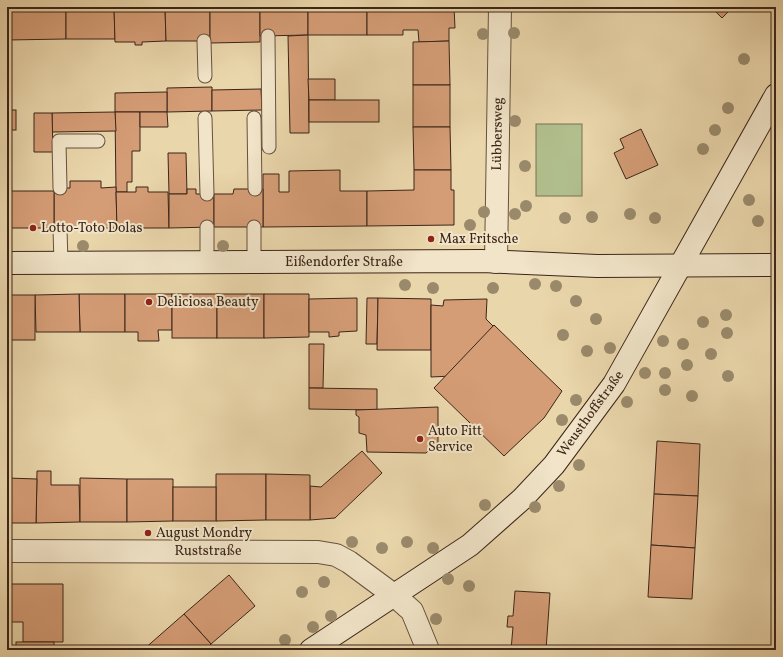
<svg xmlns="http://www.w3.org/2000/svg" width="783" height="657" viewBox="0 0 783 657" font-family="Vollkorn,serif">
<rect width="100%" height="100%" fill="#ead6ab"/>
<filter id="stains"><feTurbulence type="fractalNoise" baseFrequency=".005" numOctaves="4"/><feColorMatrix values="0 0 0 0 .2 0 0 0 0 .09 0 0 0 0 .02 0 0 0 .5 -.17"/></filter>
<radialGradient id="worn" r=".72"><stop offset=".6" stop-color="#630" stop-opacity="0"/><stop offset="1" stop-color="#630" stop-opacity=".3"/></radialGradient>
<rect fill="#b1bf8d" stroke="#767253" x="536" y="124" width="46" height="72"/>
<g fill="#d59d76" stroke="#3b2519">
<polygon points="7,7 66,7 66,39 7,40"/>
<polygon points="66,7 114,7 115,39 66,39"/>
<polygon points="114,7 165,7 166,41 142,42 142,45 135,45 135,42 115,42"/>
<polygon points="165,7 210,7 210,41 166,41"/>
<polygon points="210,7 260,7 260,42 210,43"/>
<polygon points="260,7 308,7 308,35 260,36"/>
<rect x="308" y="7" width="59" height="28"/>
<polygon points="367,7 454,7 455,28 449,28 449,41 419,42 418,30 403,30 403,35 367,35"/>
<polygon points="711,7 733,7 722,18"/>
<polygon points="308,35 309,133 290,133 288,36"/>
<polygon points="449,41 450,85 413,85 413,42"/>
<polygon points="308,79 335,79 335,100 309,100"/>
<rect x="413" y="85" width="37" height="42"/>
<polygon points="212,87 212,111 167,112 167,88"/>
<polygon points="261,89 262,110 212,111 212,90"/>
<polygon points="167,92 167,112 115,112 115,93"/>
<rect x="309" y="100" width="70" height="22"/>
<rect x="7" y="110" width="9" height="20"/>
<polygon points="115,112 140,112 140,151 132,151 132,182 127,182 127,192 116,192"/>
<polygon points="115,112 116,131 52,132 52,113"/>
<polygon points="140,112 167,112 168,127 140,127"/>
<polygon points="34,113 52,113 53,152 34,152"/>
<polygon points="413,127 450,127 451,170 414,170"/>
<polygon points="641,129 658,165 626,179 614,153 624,148 620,139"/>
<polygon points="168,153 186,153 187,194 169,194"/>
<polygon points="340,170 340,191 367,191 367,226 263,227 263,174 279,174 279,192 289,192 289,171"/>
<polygon points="414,170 451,170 451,190 454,190 454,225 367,226 367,191 414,190"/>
<polygon points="70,181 101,181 101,188 116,187 117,228 54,228 54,188 70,188"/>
<polygon points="136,187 148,187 148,192 168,192 169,228 117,228 116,192 136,192"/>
<polygon points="187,189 196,189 196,194 214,194 214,227 169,228 169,194 187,194"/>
<polygon points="234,189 263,189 263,227 214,227 214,194 233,194"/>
<rect x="7" y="191" width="47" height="37"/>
<polygon points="79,294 125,294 125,332 80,332"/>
<polygon points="79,294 80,332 36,332 35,295"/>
<polygon points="125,294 172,294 172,330 158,330 159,341 138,341 138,332 125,332"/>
<rect x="172" y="294" width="45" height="44"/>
<rect x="217" y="294" width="47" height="44"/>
<polygon points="264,294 309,294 309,337 264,338"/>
<rect x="7" y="295" width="28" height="45"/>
<polygon points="357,298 357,331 339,332 339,336 329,337 329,332 309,332 309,299"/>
<polygon points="367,298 378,298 377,344 366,344"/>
<polygon points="378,298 431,299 431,350 377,350"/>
<polygon points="487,299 486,319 496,329 452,376 431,377 431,305 443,306 444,300"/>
<polygon points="494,325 562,391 544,418 504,456 434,388"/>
<polygon points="309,344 324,344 323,388 309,388"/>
<polygon points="309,388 377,389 377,410 309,409"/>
<polygon points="438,407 438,442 426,453 367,452 366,435 359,433 359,417 356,415 356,410"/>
<polygon points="657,441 700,444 698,496 654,494"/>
<polygon points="362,451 382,473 335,518 310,520 310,486 321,487"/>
<polygon points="37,471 51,471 51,485 79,485 80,522 36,523"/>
<polygon points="216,474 266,474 266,520 216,521"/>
<polygon points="266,474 310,475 310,520 266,520"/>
<polygon points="7,478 37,479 36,523 7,523"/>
<polygon points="80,478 127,479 127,522 80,522"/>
<polygon points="127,479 173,479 173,521 127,522"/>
<rect x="173" y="487" width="43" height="34"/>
<polygon points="654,494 698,496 695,548 651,545"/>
<polygon points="651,545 695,548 692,599 648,597"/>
<polygon points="229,575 255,606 211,644 184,614"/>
<polygon points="7,584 63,584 63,642 23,642 23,622 7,622"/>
<polygon points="515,591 550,593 546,650 511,650 513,627 507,627 508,616 513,616"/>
<polygon points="184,614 211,644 205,650 143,650"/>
<rect x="16" y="642" width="38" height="8"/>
</g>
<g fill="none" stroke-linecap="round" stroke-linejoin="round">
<defs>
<g id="lane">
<polyline points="268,36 269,147"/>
<polyline points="204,41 205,76"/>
<polyline points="205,118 207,194"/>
<polyline points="254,118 255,189"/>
<polyline points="60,188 59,141 98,141"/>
<polyline points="207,227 207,262"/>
<polyline points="60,229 61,263"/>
<polyline points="254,262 254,227"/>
</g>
<g id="street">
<polyline points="496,262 500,7"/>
<polyline points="7,551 318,552 336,555 349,562 395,596 412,611 428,650"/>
</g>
<g id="secondary">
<polyline points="7,263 482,261 597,266 776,265"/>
<polyline points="311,650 470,545 522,499 554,465 614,384 776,95"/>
</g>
</defs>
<use href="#lane" stroke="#67513e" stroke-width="15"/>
<use href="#street" stroke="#67513e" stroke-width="24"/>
<use href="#secondary" stroke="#3b2519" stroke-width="24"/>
<use href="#lane" stroke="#f1e4c8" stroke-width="13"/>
<use href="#street" stroke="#f1e4c8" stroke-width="22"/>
<use href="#secondary" stroke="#f1e4c8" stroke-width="22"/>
</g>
<g fill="#9a8a6b">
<circle cx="514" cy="33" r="6"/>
<circle cx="483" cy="34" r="6"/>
<circle cx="744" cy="59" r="6"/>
<circle cx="728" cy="108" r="6"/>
<circle cx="515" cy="121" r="6"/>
<circle cx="715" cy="130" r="6"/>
<circle cx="703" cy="149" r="6"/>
<circle cx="525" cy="166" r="6"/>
<circle cx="749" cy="200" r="6"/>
<circle cx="526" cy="206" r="6"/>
<circle cx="484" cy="212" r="6"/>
<circle cx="515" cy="214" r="6"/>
<circle cx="630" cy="214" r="6"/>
<circle cx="592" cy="217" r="6"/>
<circle cx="565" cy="218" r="6"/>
<circle cx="655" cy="218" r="6"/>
<circle cx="758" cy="221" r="6"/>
<circle cx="470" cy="225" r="6"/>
<circle cx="83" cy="246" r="6"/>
<circle cx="223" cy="246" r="6"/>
<circle cx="535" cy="284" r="6"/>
<circle cx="405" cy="285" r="6"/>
<circle cx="556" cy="286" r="6"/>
<circle cx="433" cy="288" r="6"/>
<circle cx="493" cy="288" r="6"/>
<circle cx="576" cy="301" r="6"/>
<circle cx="726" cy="315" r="6"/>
<circle cx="596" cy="319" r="6"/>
<circle cx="703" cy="322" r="6"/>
<circle cx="727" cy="333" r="6"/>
<circle cx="563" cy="335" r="6"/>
<circle cx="663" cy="341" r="6"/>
<circle cx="683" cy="344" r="6"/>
<circle cx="610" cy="348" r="6"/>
<circle cx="587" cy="351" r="6"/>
<circle cx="711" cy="354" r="6"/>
<circle cx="687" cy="365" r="6"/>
<circle cx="645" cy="373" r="6"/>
<circle cx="665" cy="373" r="6"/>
<circle cx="728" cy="376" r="6"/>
<circle cx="665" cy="390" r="6"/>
<circle cx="692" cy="396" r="6"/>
<circle cx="576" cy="400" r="6"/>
<circle cx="627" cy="402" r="6"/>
<circle cx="562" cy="420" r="6"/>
<circle cx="579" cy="465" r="6"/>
<circle cx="559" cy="486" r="6"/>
<circle cx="485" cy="505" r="6"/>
<circle cx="535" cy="507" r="6"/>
<circle cx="352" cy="542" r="6"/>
<circle cx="407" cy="542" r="6"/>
<circle cx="382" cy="548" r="6"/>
<circle cx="433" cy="548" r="6"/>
<circle cx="448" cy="579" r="6"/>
<circle cx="324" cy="582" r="6"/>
<circle cx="469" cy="586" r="6"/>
<circle cx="302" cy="592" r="6"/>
<circle cx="331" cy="616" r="6"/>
<circle cx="436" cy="619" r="6"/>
<circle cx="313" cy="627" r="6"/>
<circle cx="285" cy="640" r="6"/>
</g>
<g fill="#8f2418" stroke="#f1e4c8" stroke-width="1.5">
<circle cx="33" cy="228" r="4"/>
<circle cx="431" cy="239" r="4"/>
<circle cx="149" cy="302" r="4"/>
<circle cx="420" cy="439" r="4"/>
<circle cx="148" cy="533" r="4"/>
</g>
<g text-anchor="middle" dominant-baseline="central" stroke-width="4" stroke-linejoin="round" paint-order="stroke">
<g font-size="14" fill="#3b2519" stroke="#f1e4c8">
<text transform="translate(498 134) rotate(-89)">Lübbersweg</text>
<text x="344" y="262">Eißendorfer Straße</text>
<text transform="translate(591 414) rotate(-54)">Weusthoffstraße</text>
<text x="208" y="551">Ruststraße</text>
</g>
<g font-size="14" fill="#3b2519" stroke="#f1e4c8" text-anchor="start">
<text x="41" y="228">Lotto-Toto Dolas</text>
<text x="439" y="239">Max Fritsche</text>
<text x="157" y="302">Deliciosa Beauty</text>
<text x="428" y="431">Auto Fitt<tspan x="428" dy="16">Service</tspan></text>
<text x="156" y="533">August Mondry</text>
</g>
</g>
<rect width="783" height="657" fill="none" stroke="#ead6ab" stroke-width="24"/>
<rect x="8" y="8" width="767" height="641" fill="none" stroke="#3b2519" stroke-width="2"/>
<rect x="12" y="12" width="759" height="633" fill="none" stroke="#3b2519"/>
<rect width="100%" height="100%" filter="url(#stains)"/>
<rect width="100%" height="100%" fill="url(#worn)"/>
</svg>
